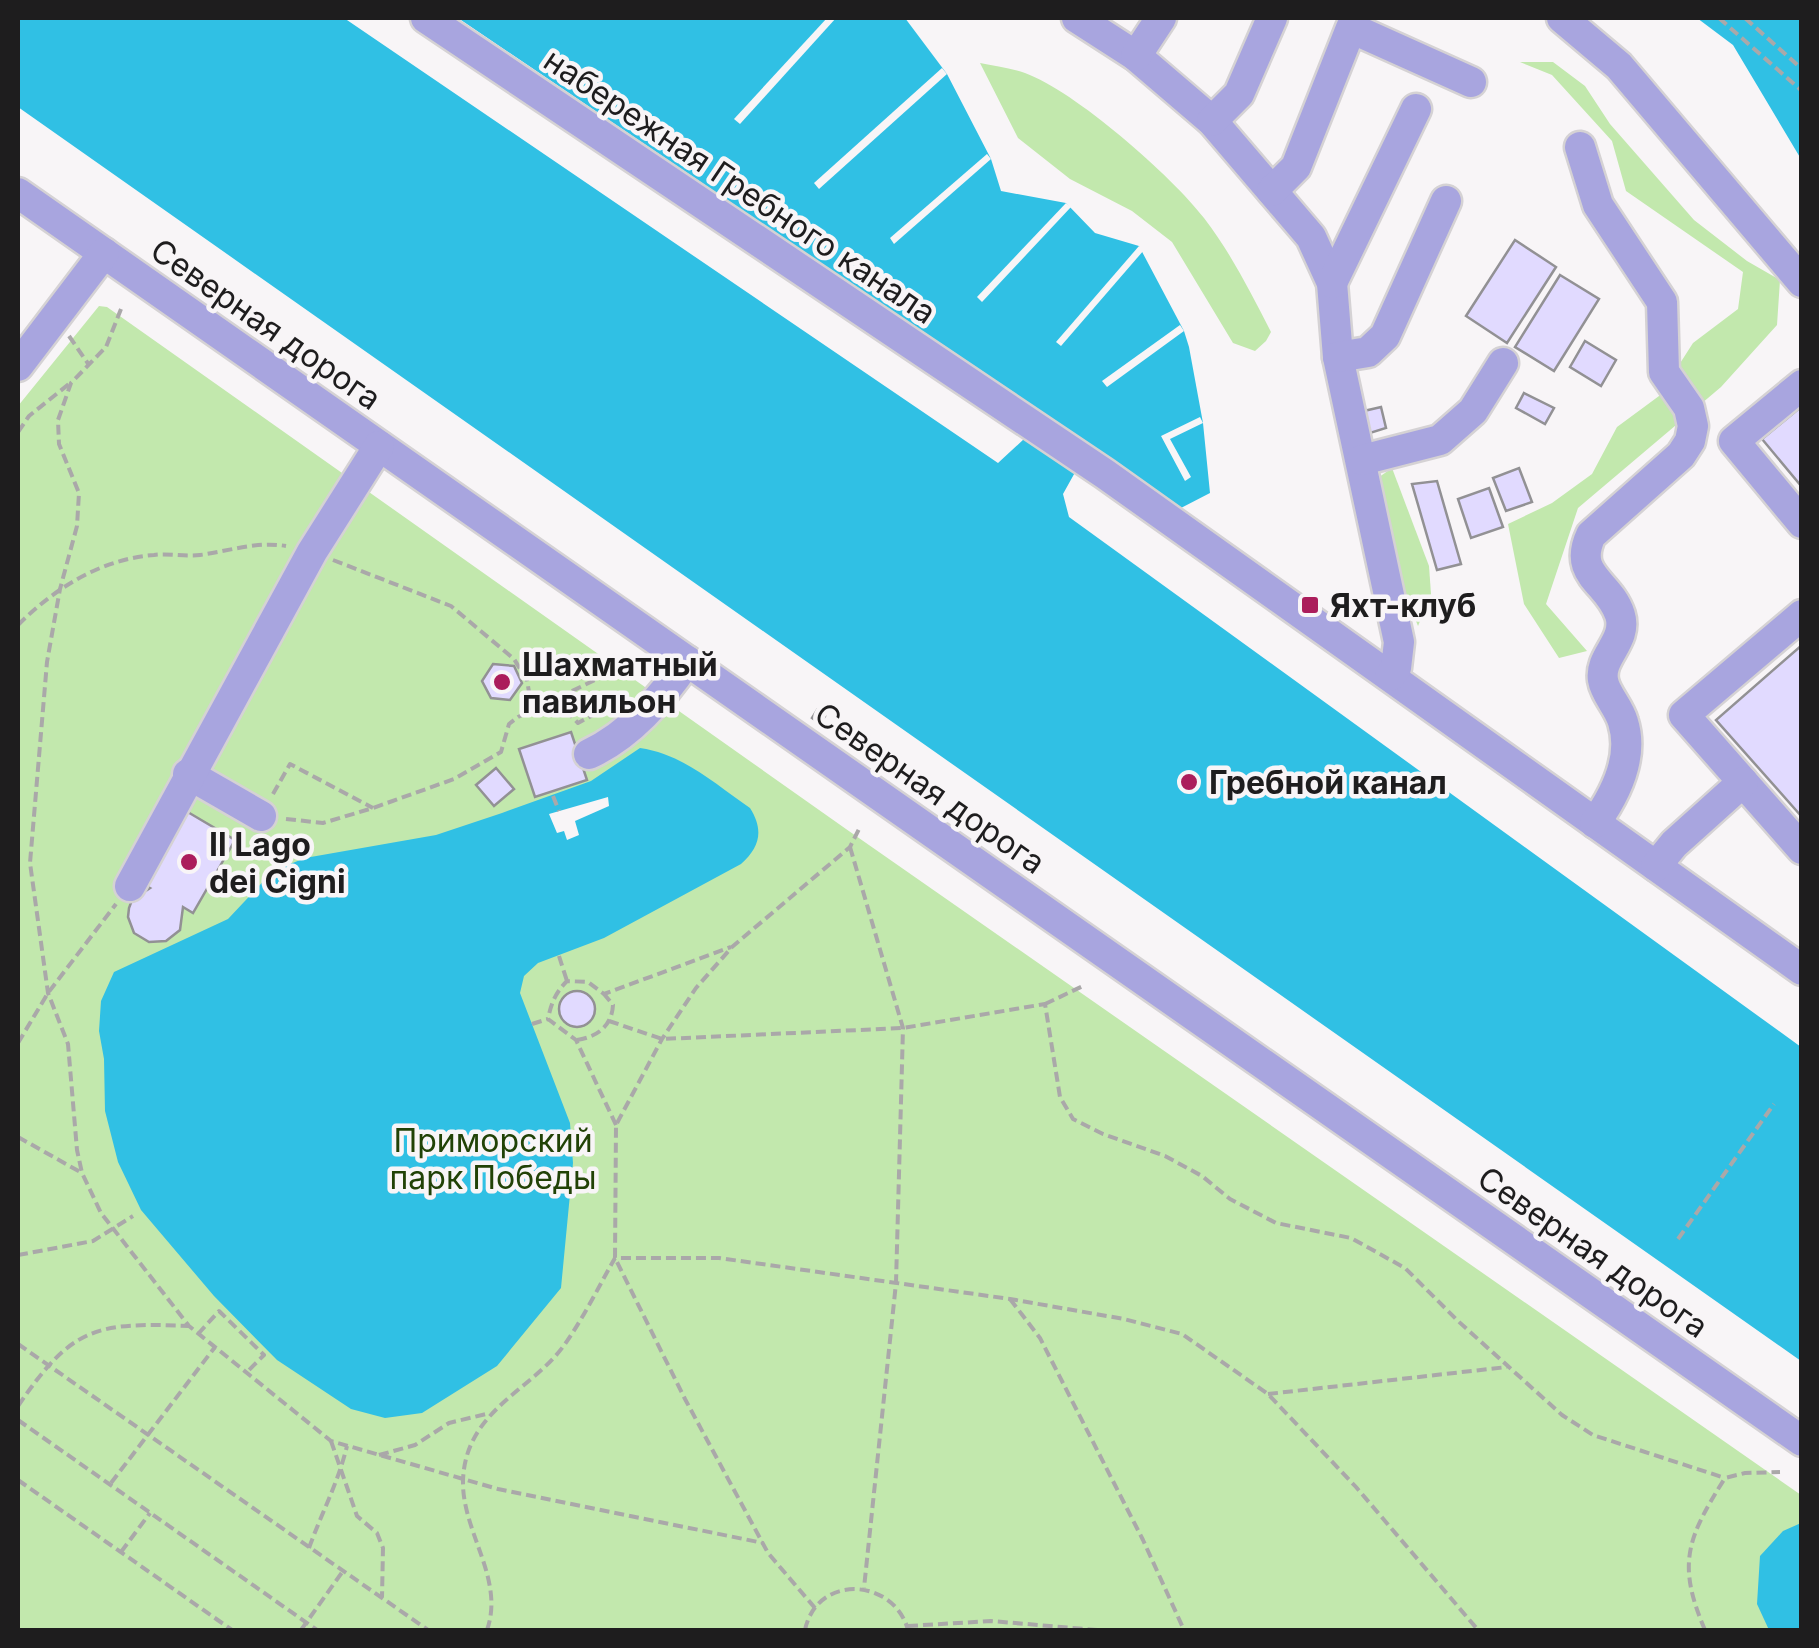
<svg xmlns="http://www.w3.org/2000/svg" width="1819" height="1648" viewBox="0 0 1819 1648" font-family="Inter,sans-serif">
<rect width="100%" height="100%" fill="#f8f5f7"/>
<g fill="#c2e8ad">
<polygon points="1520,62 1553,62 1585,86 1610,124 1694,220 1747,261 1780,280 1777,325 1721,387 1578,508 1546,604 1587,651 1559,658 1524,604 1508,524 1552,503 1592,474 1617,427 1659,396 1693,343 1738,309 1743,272 1626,191 1612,141 1552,75"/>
<path d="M980,63C994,66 1011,68 1025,73C1075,91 1172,176 1204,218C1231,253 1251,293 1271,332L1266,341L1255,351L1233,343L1172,242L1132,211L1070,179L1018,138Z"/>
<polygon points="99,306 107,307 846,829 1801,1495 1801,1630 18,1630 18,406"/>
<polygon points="1392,468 1429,566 1431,594 1418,626 1404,591 1375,480"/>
</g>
<g fill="#30c0e4">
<polygon points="18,18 344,18 998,463 1024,439 1042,413 458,18 905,18 947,74 991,159 1001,191 1066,203 1095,233 1139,246 1184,331 1189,347 1203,423 1210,493 1179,509 1078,467 1063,494 1069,517 1801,1047 1801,1361 18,107"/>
<polygon points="1697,18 1801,18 1801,159 1733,45"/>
<path d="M640,748C683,754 715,784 750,808C764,830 760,847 741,864L604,938L538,963L524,976L520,993L570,1123L573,1163L561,1288L497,1366L422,1413L385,1418L351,1409L277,1360L214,1296L141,1210L118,1162L105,1111L104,1059L99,1031L101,1001L114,972L228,919L273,871L305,858L436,835L502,813L591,781Z"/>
<polygon points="1801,1523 1801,1630 1769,1630 1757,1604 1760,1556 1783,1531"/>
</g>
<g fill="#f8f5f7">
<polygon points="827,18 836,18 740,124 734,119"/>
<polygon points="942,68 947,74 819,189 814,183"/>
<polygon points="987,154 991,159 894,244 890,238"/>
<polygon points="1066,203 1071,207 982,302 977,297"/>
<polygon points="1139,246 1144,250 1061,346 1056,342"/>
<polygon points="1180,325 1184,331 1107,387 1102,381"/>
<polygon points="1200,417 1203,423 1170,439 1191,477 1185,481 1161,436"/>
<polygon points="608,797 609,806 575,821 579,835 567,840 564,831 557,833 549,814"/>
</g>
<g fill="#e1daff" stroke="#929194" stroke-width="2.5">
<polygon points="1515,240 1556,267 1507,343 1466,316"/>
<polygon points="1560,275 1599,299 1554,371 1515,347"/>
<polygon points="1585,341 1616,360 1601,386 1570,367"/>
<polygon points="1524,393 1554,408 1545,424 1516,408"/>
<polygon points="1802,406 1802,487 1762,439"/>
<polygon points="1381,407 1386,428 1370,433 1364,411"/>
<polygon points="1519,468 1532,502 1506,511 1493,478"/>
<polygon points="1437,481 1461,564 1437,570 1412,484"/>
<polygon points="1489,488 1503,527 1471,538 1458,499"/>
<polygon points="1802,645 1802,817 1716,720"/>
<polygon points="493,664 514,666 522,683 510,700 491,698 482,681"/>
<polygon points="817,710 825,716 820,724 812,718"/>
<polygon points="571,732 587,780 535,797 519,749"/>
<polygon points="496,768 514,789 494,806 476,785"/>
<polygon points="186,811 235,840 193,913 183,907 180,930 166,941 149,942 134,933 128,917 129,908 132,900 150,888 143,884"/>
<circle cx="577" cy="1009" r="18"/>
</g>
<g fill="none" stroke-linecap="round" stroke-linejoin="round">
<defs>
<g id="minor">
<polyline points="426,18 1105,474 1802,970"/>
<polyline points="1077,18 1136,56 1212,121 1311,237 1332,283 1338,357 1399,642 1396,668 1390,676"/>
<polyline points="1562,18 1619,66 1802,282"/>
<polyline points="1136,56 1161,18"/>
<polyline points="1212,121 1239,94 1272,18"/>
<path d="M1580,147L1598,205L1662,302L1664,372L1689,408L1693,426L1690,441L1681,455L1591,535C1572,576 1609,581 1620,615C1628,641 1599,656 1603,680C1605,694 1619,707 1623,722C1634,757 1615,795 1595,823"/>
<polyline points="1272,191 1296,167 1351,28 1471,82"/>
<polyline points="18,193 1802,1441"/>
<polyline points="1332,283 1416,109"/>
<polyline points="1338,357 1368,352 1385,336 1446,201"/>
<polyline points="18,366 104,253"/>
<polyline points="1802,385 1734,441 1802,523"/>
<polyline points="1362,460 1440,440 1473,411 1503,363"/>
<polyline points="1802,615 1684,715 1802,849"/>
<path d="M589,754C630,735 661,699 687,661"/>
<polyline points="188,774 261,816"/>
<polyline points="1656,866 1674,844 1743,782"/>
<polyline points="130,886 312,552 379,446"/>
</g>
</defs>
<use href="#minor" stroke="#d5d2d4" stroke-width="35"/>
<g stroke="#aaa8a9" stroke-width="4" stroke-dasharray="10 5" stroke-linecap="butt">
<polyline points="1719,18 1802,91"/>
<polyline points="1745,18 1802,69"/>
<polyline points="121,309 106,347 71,383 58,420 59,444 79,493 77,526 60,589 47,662 30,863 48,993 68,1044 77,1150 82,1173 101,1213 189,1326 331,1441 498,1489 763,1543"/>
<polyline points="69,336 89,365"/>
<polyline points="18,432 29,416 69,384"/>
<polyline points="333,560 451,606 514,659 527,680 532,710"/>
<path d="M18,625C55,588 101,559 154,555C169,553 185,557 200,555C229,551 257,541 286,546"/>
<polyline points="555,699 578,723 619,701"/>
<polyline points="273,794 290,764 373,808"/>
<polyline points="553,796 559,811"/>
<polyline points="286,819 323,823 373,808 454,779 501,752 509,724 518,717 626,665"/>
<polyline points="850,847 903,1028 896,1283 864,1588"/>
<polyline points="559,956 567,981"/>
<polyline points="1045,1004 1083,986"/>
<polyline points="609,1021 662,1039 903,1028 1045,1004 1060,1097 1073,1119 1103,1134 1165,1156 1202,1176 1230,1199 1276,1223 1351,1238 1405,1268 1458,1321 1562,1415 1593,1435 1725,1478"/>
<polyline points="532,1024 548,1019"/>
<path d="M577,1040C597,1037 612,1026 613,1005L604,994"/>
<polyline points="18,1043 48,993 116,904"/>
<path d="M616,1125L576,1040L548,1019C551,1003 556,992 567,981L588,982L604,994L731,947"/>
<polyline points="18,1137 82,1173"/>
<polyline points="1678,1239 1774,1104"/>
<polyline points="18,1255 93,1241 133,1216"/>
<polyline points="1010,1299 1040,1338 1143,1540 1184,1630"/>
<polyline points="198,1334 219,1311 264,1355 246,1373"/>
<polyline points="18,1344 428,1630"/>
<polyline points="1268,1394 1507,1367"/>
<path d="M18,1406C72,1327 95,1322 189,1326"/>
<polyline points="18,1420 317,1630"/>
<polyline points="331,1441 357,1516 377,1533 383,1548 382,1597"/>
<polyline points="379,1455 415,1445 449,1423 490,1413"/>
<polyline points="18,1480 232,1630"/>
<polyline points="111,1483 215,1347"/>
<path d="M309,1548C322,1512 338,1483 347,1446"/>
<polyline points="121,1552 150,1513"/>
<polyline points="815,1608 768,1553 685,1399 615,1258 616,1125 662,1039 696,988 732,947 850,847 860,827"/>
<polyline points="908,1626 991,1621 1097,1630"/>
<polyline points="301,1630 343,1571"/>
<path d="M487,1630C505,1579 462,1532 463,1481C465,1410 532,1391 565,1344C584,1317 599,1286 615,1258H719L1010,1299L1124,1319L1182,1334L1268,1394L1356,1487L1478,1630"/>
<path d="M805,1630C817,1573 894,1578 908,1630"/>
<path d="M1705,1630C1676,1563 1688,1537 1725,1478L1745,1473L1780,1472"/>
</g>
<use href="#minor" stroke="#a8a5df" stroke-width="30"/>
</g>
<g fill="#ab1d5b" stroke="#f8f5f7" stroke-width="4">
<rect x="1300" y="595" width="20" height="20" rx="5"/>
<circle cx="502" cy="682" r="10"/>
<circle cx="1189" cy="782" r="10"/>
<circle cx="189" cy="862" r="10"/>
</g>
<g text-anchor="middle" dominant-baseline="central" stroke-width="9" stroke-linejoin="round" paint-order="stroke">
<g font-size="32" fill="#1e1d1e" stroke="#f8f5f7">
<text transform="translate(740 186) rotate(34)">набережная Гребного канала</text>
<text transform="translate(266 324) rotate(35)">Северная дорога</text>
<text transform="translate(930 788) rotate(35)">Северная дорога</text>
<text transform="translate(1593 1252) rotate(35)">Северная дорога</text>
</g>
<g font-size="32" font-weight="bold" fill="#1e1d1e" stroke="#f8f5f7" text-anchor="start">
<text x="1330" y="605">Яхт-клуб</text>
<text x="522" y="664">Шахматный<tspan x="522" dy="37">павильон</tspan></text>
<text x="1209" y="782">Гребной канал</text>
<text x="209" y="844">Il Lago<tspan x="209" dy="37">dei Cigni</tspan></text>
</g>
<g font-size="32" fill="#214206" stroke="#f8f5f7">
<text x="493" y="1140">Приморский<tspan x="493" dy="37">парк Победы</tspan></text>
</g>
</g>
<rect width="1819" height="1648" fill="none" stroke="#1e1d1e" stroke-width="40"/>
</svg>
